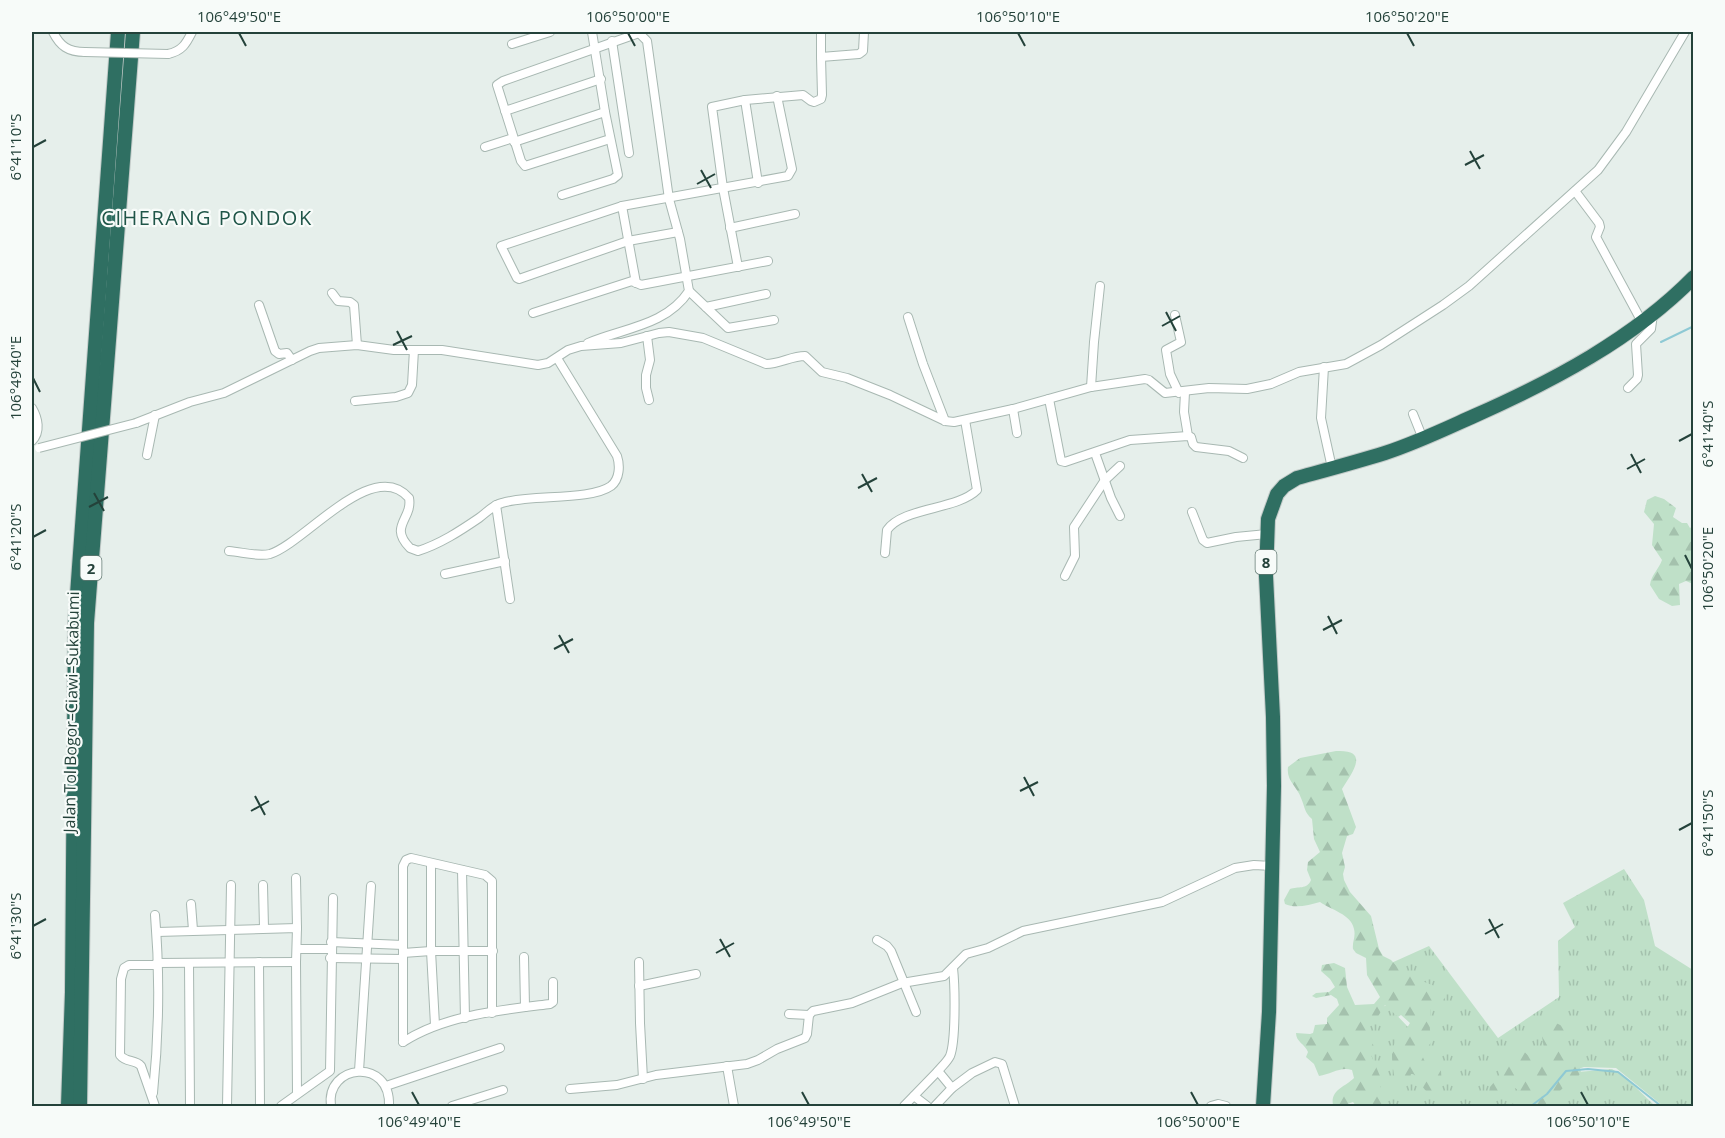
<svg xmlns="http://www.w3.org/2000/svg" width="1725" height="1138" viewBox="0 0 1725 1138" font-family="'Open Sans',sans-serif">
<defs>
<pattern id="grass-tufts" width="24" height="20" patternUnits="userSpaceOnUse" patternTransform="scale(1.5)"><rect width="24" height="20" fill="#bfe0c8"/><path d="M3 7l-1-3M5 7V3M7 7l1-3M15 17l-1-3M17 17v-4M19 17l1-3" fill="none" stroke="#a4c1ad"/></pattern>
<pattern id="forest-firs" width="22" height="20" patternUnits="userSpaceOnUse" patternTransform="scale(1.5)"><rect width="22" height="20" fill="#bfe0c8"/><path d="M5 1l3.5 6h-7zM16 11l3.5 6h-7z" fill="#a4c1ad"/></pattern>
</defs>
<rect width="100%" height="100%" fill="#e6efeb"/>
<g fill="url(#grass-tufts)">
<polygon points="1624,869 1644,900 1655,946 1693,970 1693,1106 1663,1106 1616,1068 1584,1067 1569,1072 1529,1106 1367,1106 1360,1016 1387,1005 1408,1027 1419,1022 1389,964 1429,946 1498,1038 1559,997 1558,941 1575,927 1563,903"/>
<polygon points="1612,1069 1626,1078 1655,1106 1533,1106 1578,1072"/>
</g>
<g fill="url(#forest-firs)">
<path d="M1655,496L1664,499L1676,508L1673,517L1682,523H1687L1690,528L1693,526V584L1686,581L1679,584L1680,605L1672,606L1659,599L1650,585C1651,575 1659,569 1662,560L1652,545L1654,524L1644,512L1647,500Z"/>
<path d="M1336,751C1371,749 1352,773 1342,789L1356,827L1353,834L1347,836L1342,853L1345,867L1343,874L1344,880L1350,892L1371,916L1379,949L1383,956L1391,960L1403,973L1439,988L1446,994V996L1440,1004H1430C1431,1018 1428,1028 1432,1041L1422,1055L1425,1062L1434,1065L1441,1071L1442,1086L1434,1095C1421,1092 1422,1080 1413,1074H1411L1409,1082L1403,1088H1398C1394,1081 1390,1053 1393,1047C1397,1037 1405,1032 1410,1023L1401,1015L1398,1017L1385,1005L1377,1018L1369,1024L1370,1036L1374,1047L1371,1055L1380,1076L1381,1096L1385,1106H1356L1353,1102L1342,1106L1333,1105C1330,1090 1345,1087 1354,1078L1352,1070C1341,1066 1331,1074 1319,1076L1314,1064L1306,1057L1308,1052C1305,1044 1296,1042 1296,1033L1310,1034L1313,1033L1315,1025L1327,1024V1018L1339,1005L1337,999L1331,995L1316,998L1312,996L1316,993L1329,992L1335,987L1330,979L1321,971L1322,965L1334,963L1345,968L1347,987L1355,1005L1374,1004L1380,997L1367,975L1366,958L1356,953L1353,949C1352,942 1356,937 1354,929C1351,914 1331,910 1320,902C1309,905 1295,909 1285,904L1284,900L1290,889C1298,886 1307,890 1311,880L1307,870L1308,862L1320,852L1314,839L1312,819C1304,812 1305,807 1301,798C1297,786 1286,781 1288,767L1300,758Z"/>
<path d="M1552,1021C1555,1023 1559,1024 1562,1026C1571,1034 1562,1049 1581,1056L1577,1060L1581,1072L1578,1077L1567,1081L1563,1088L1544,1106H1508L1519,1100L1523,1096V1093L1515,1088L1506,1089L1502,1092L1494,1095L1489,1092L1490,1087L1500,1075L1498,1063L1504,1049L1518,1046L1533,1060H1541C1549,1047 1537,1036 1544,1022Z"/>
</g>
<g fill="none" stroke-linecap="round" stroke-linejoin="round">
<g stroke="#8ec9d4" stroke-width="2">
<polyline points="1661,342 1694,326"/>
<polyline points="1531,1106 1547,1094 1566,1071 1588,1069 1618,1072 1661,1106"/>
</g>
<defs>
<g id="street">
<path d="M53,32C60,46 68,52 85,52"/>
<polyline points="821,32 821,57"/>
<polyline points="612,41 629,153"/>
<polyline points="512,44 550,32"/>
<path d="M168,54C182,51 186,44 192,32"/>
<polyline points="745,100 758,183"/>
<polyline points="505,111 601,79"/>
<polyline points="610,139 525,166 521,161 497,85 503,81 642,32"/>
<polyline points="514,142 605,112"/>
<polyline points="485,147 513,138"/>
<polyline points="1575,191 1599,223 1600,227 1596,237 1642,322"/>
<polyline points="562,195 613,179 618,175 605,112 592,32"/>
<polyline points="622,206 636,283"/>
<polyline points="730,228 795,214"/>
<polyline points="678,232 628,241 519,279 517,278 501,246 622,206 788,176 792,169 777,96"/>
<polyline points="738,267 723,188 712,107 745,100 803,95 811,101 814,102 821,99 822,95 821,57 859,54 863,51 864,32"/>
<polyline points="689,291 728,328 774,320"/>
<polyline points="332,293 338,301 350,302 354,305 357,345"/>
<polyline points="259,305 275,351 279,354 287,353 292,360"/>
<polyline points="706,307 766,294"/>
<polyline points="533,313 632,281 641,285 768,261"/>
<polyline points="1175,315 1181,342 1166,350 1170,374 1179,393"/>
<polyline points="908,317 923,364 945,421"/>
<polyline points="647,336 650,360 646,375 646,388 649,400"/>
<path d="M588,343C623,328 666,326 689,291L680,239L669,199L647,41L639,33"/>
<polyline points="1324,367 1321,418 1332,468"/>
<polyline points="1091,387 1094,342 1100,286"/>
<polyline points="1628,388 1637,379 1638,375 1636,344 1651,329 1653,314"/>
<polyline points="1185,392 1184,412 1188,436"/>
<polyline points="1049,399 1061,461 1065,462 1130,440 1188,436 1191,437 1193,444 1196,447 1229,451 1243,458"/>
<polyline points="355,401 396,397 408,393 412,385 414,350"/>
<path d="M32,408C38,418 41,432 32,441"/>
<polyline points="1013,409 1017,433"/>
<polyline points="1413,414 1423,439"/>
<path d="M136,423L190,402L224,393L310,351L319,348L357,345L394,350H442L538,365L548,363L568,350L581,346L621,343L659,333L669,332L703,338L766,364C780,364 791,356 805,356L822,372L847,378L890,395L945,421L954,422L1013,409L1091,387L1145,379L1149,380L1165,393L1209,388L1247,389L1271,384L1299,372L1346,364L1381,345L1443,305L1469,286L1598,170L1626,132L1685,32"/>
<polyline points="1095,453 1111,498 1120,516"/>
<polyline points="147,455 155,415"/>
<polyline points="496,505 510,599"/>
<polyline points="1192,512 1203,540 1207,543 1236,537 1267,534"/>
<path d="M229,551C242,552 258,557 270,554C305,543 373,456 409,498C413,519 388,526 410,548L418,551C440,544 460,531 479,518C486,513 493,505 502,503C530,494 590,501 611,486C620,479 620,465 617,456L557,358"/>
<path d="M885,553L887,530C903,507 957,510 977,490L965,420"/>
<polyline points="445,574 505,561"/>
<polyline points="1065,576 1075,556 1074,527 1105,480 1120,466"/>
<polyline points="431,864 431,951 435,1025"/>
<polyline points="462,870 465,1018"/>
<polyline points="296,878 297,928"/>
<polyline points="263,885 264,928"/>
<polyline points="191,904 193,930"/>
<polyline points="157,932 297,928 296,962 297,1093"/>
<polyline points="877,940 887,946 891,951 916,1012"/>
<polyline points="331,942 403,945"/>
<polyline points="297,949 331,949"/>
<polyline points="403,953 431,951 493,951"/>
<polyline points="524,957 525,1007"/>
<polyline points="330,958 403,959"/>
<polyline points="259,962 260,1106"/>
<polyline points="639,962 640,1023 643,1079"/>
<polyline points="189,963 190,1106"/>
<polyline points="639,986 696,974"/>
<polyline points="789,1014 809,1015"/>
<polyline points="403,1042 403,866 406,860 411,858 485,875 492,881 492,1013"/>
<path d="M403,1042C445,1015 501,1010 550,1004L553,1002V982"/>
<polyline points="727,1066 734,1106"/>
<polyline points="359,1071 371,886"/>
<polyline points="386,1086 500,1048"/>
<polyline points="952,1088 972,1073 995,1062 1002,1064 1015,1106"/>
<polyline points="570,1089 617,1085 656,1075 747,1064 758,1060 777,1049 805,1038 807,1034 809,1015 813,1011 852,1003 902,983 944,976 966,954 988,948 1023,931 1162,902 1235,868 1254,865 1272,866"/>
<path d="M153,1093C159,1034 160,974 155,915"/>
<polyline points="914,1096 927,1106"/>
<path d="M155,1106L141,1066C135,1059 126,1063 120,1055L121,979L124,968L129,965H154L157,963L296,962"/>
<polyline points="227,1106 231,885"/>
<polyline points="281,1106 330,1071 333,898"/>
<path d="M331,1106C325,1064 391,1057 389,1106"/>
<polyline points="452,1106 503,1090"/>
<polyline points="904,1106 938,1071"/>
<path d="M935,1106L952,1088L938,1071C942,1066 947,1062 950,1056C956,1041 955,986 953,968"/>
<polyline points="1211,1106 1218,1104 1226,1106"/>
</g>
<g id="highway">
<polyline points="68,1106 72,992 75,622 118,32"/>
<polyline points="80,1106 87,623 133,32"/>
<path d="M1263,1106L1269,1012L1274,786L1273,717L1266,576L1268,519L1277,494L1284,486L1297,478C1326,470 1356,462 1385,453C1416,443 1445,429 1474,416C1553,381 1633,339 1694,277"/>
</g>
</defs>
<use href="#street" stroke="#a8b8b2" stroke-width="10"/>
<use href="#highway" stroke="#c2cac8" stroke-width="16"/>
<use href="#street" stroke="#fff" stroke-width="8"/>
<use href="#highway" stroke="#2f6f62" stroke-width="14"/>
<defs>
<g id="street-bridge">
<polyline points="85,52 168,54"/>
<polyline points="39,448 136,423"/>
</g>
</defs>
<use href="#street-bridge" stroke="#a8b8b2" stroke-width="10" stroke-linecap="butt"/>
<use href="#street-bridge" stroke="#fff" stroke-width="8"/>
</g>
<path fill="none" stroke="#24423a" stroke-width="2" d="M239,33L246,46M628,33L635,46M1018,33L1025,46M1407,33L1414,46M33,147L46,140M1470,151L1480,169M1465,165L1484,155M701,170L711,188M697,184L715,174M1166,312L1176,331M1162,326L1180,316M397,331L407,350M393,345L412,336M33,378L40,392M1679,441L1692,434M1631,454L1641,473M1627,469L1645,459M862,474L872,492M858,488L877,478M94,493L104,511M89,507L108,497M33,537L46,530M1685,555L1692,569M1328,616L1337,634M1323,630L1342,620M559,635L569,653M554,649L573,639M1024,777L1034,796M1020,791L1038,782M255,796L265,815M251,811L269,801M1679,830L1692,823M1489,919L1499,938M33,926L46,919M1485,934L1503,924M720,939L730,957M716,953L734,943M412,1092L419,1105M802,1092L809,1105M1191,1092L1198,1105M1581,1092L1588,1105"/>
<g text-anchor="middle" dominant-baseline="central" stroke-width="4.5" stroke-linejoin="round" paint-order="stroke">
<g fill="#f7fbf9" stroke="#637a73" stroke-width="1.5">
<rect x="1255.5" y="550" width="21" height="24" rx="4.5"/>
<rect x="80.5" y="556" width="21" height="24" rx="4.5"/>
</g>
<g font-size="15" font-weight="bold" fill="#24423a">
<text x="1266" y="562">8</text>
<text x="91" y="568">2</text>
</g>
<g font-size="16" fill="#24423a" stroke="#f7fbf9">
<text transform="translate(71 712) rotate(-89)">Jalan Tol Bogor–Ciawi–Sukabumi</text>
</g>
<g font-size="20" letter-spacing="1.5" fill="#1f5548" stroke="#f7fbf9">
<text x="207" y="217">CIHERANG PONDOK</text>
</g>
</g>
<rect width="1725" height="1138" fill="none" stroke="#f7fbf9" stroke-width="66"/>
<rect x="33" y="33" width="1659" height="1072" fill="none" stroke="#24423a" stroke-width="2"/>
<g font-size="15" text-anchor="middle" fill="#24423a">
<text x="239" y="22">106°49'50"E</text>
<text x="628" y="22">106°50'00"E</text>
<text x="1018" y="22">106°50'10"E</text>
<text x="1407" y="22">106°50'20"E</text>
<text transform="translate(16 147) rotate(-90)" y="5">6°41'10"S</text>
<text transform="translate(16 378) rotate(-90)" y="5">106°49'40"E</text>
<text transform="translate(1708 434) rotate(-90)" y="5">6°41'40"S</text>
<text transform="translate(16 537) rotate(-90)" y="5">6°41'20"S</text>
<text transform="translate(1708 569) rotate(-90)" y="5">106°50'20"E</text>
<text transform="translate(1708 823) rotate(-90)" y="5">6°41'50"S</text>
<text transform="translate(16 926) rotate(-90)" y="5">6°41'30"S</text>
<text x="419" y="1127">106°49'40"E</text>
<text x="809" y="1127">106°49'50"E</text>
<text x="1198" y="1127">106°50'00"E</text>
<text x="1588" y="1127">106°50'10"E</text>
</g>
</svg>
